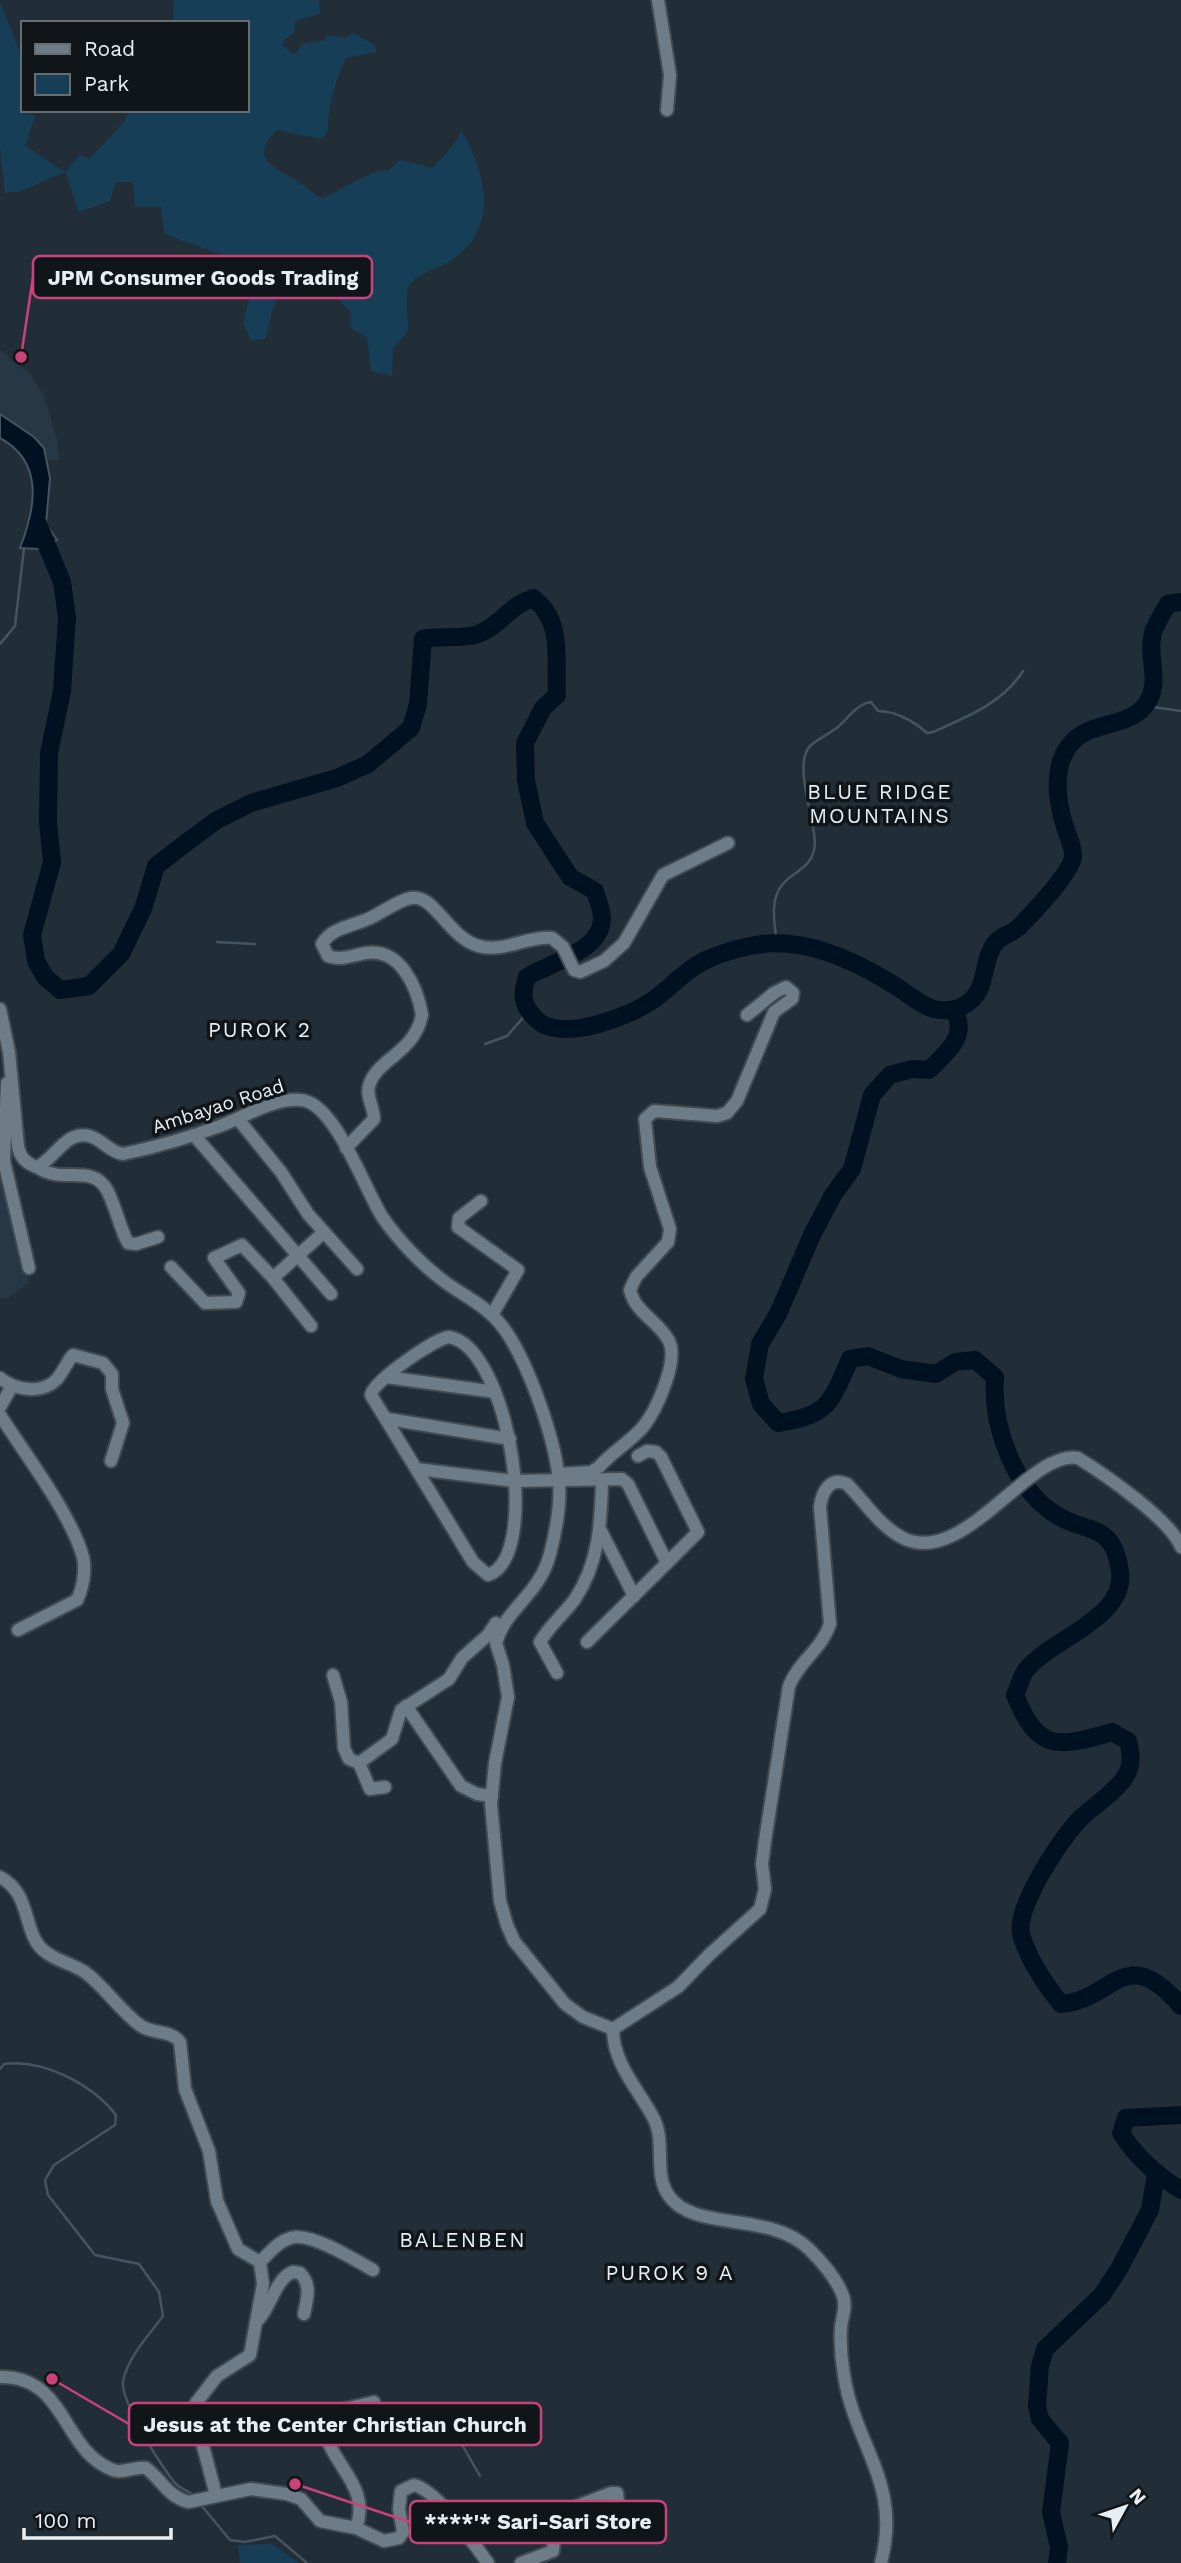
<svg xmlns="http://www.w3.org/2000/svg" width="1181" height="2563" viewBox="0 0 1181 2563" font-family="'Work Sans',sans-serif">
<rect width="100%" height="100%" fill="#222e37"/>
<g fill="#263845">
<polygon points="0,350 30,374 44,396 57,440 59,460 48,460 40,442 0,414"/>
<polygon points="0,1152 29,1282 10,1297 0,1299"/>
</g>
<g fill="#173e57">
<path d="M174,0H319L320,14L295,21L294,33L284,40L283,45L293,54L299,51L301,44L325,40L327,35L345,38L354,33L376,46V52L346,58C336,78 327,110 328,131L321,139L277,130C252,155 267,164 291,177C303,183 310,193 323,198L372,173L390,170L399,160L433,168L457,140L461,130C489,178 500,235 443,265C431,271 413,275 408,288C405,296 408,321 408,331L393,349L392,376L371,371L367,337L351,328V313L330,289L300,279C269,297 275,309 265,339L251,340L243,323L249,300L269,271L164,234L161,207H135L133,182H116L110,201L79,212L65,172L20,191L5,193L0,148V2L23,60V110L35,116L25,146L65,172L80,155L89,159L124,122L129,110H247V23H173Z"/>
<polygon points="272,2544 298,2563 240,2563 238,2545"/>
</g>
<path fill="#001221" stroke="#455461" stroke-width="2" d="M0,414L34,437L44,448L50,478L46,524L57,540L38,549L20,548C36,507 44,462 0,438Z"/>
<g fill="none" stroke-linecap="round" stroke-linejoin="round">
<g stroke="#455461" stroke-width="2.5">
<polyline points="0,644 15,626 24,548"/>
<polyline points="1146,706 1181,711"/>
<polyline points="217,942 255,944"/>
<path d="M777,943C775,926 769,901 782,885C792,872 810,869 814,850C820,830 790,764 811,745C818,739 829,734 838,727C849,717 857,704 871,702L878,711C895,711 914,721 927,733L933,732C967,717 1003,703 1023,671"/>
<polyline points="485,1044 507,1036 528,1012"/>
<path d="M0,2069L4,2064C43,2059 92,2084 116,2115L115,2125L54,2165L45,2180L48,2195L95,2255L139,2264L159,2292L163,2316C149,2335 128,2357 123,2381C120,2400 163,2471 177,2485C182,2489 190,2492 195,2496"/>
<polyline points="459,2429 461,2443 480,2476"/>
<polyline points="201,2505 230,2540 245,2542 275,2536 307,2563"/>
</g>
<g stroke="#001221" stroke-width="18">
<path d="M38,524L62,582L67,618L62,691L49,753L48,822L52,862L32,935L36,961L45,977L60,990L89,986L121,954L143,909L156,866L191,839L217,820L251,803L337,778L368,764L411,728L418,704L423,639C441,635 461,640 478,634C499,627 510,605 533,598C564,621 555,659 557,695L543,708L525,743L526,780L535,823L570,877L595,891C597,899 602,910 602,918C602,952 550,962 527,977C521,995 522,1005 536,1019C560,1043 625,1018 650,1002C669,990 683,971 704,961C718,954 739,948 755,945C804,937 852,959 894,985C906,992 921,1006 934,1009C948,1012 959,1010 969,1002C989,987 981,958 997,941C1003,935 1013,933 1019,927C1033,913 1070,874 1073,857C1074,848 1068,836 1065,827C1057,802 1052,768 1069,746C1087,721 1124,728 1143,708C1164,686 1146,658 1153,633C1156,623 1163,613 1168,604L1181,602"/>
<path d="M954,1011C969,1036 946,1053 929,1070L912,1069L890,1075L872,1095L852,1169L833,1195L812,1235L778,1314L760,1344L754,1379L761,1404L778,1423C829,1415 830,1404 850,1359L868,1356L901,1369L936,1374L955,1362L975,1360L995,1377C991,1425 1014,1490 1058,1516C1088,1534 1113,1522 1120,1571C1127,1618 1052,1638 1026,1670C1021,1677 1019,1687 1015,1695C1038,1752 1058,1748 1112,1732L1128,1741C1131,1754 1133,1765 1125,1777C1114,1794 1092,1806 1078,1821C1060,1840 1015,1908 1021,1934C1028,1959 1045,1984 1061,2004C1113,2001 1124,1940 1181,2006"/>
<path d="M1181,2115L1126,2118L1121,2133C1137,2158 1156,2175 1181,2190"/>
<polyline points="1057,2563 1059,2547 1051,2512 1060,2443 1040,2419 1037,2406 1040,2366 1045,2349 1102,2295 1119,2269 1150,2210 1156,2174"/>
</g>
<defs>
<g id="street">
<polyline points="658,0 670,75 667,110"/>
<path d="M0,1009L9,1052L18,1146C20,1158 26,1163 37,1167C55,1159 66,1130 89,1136C102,1139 109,1152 123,1154C156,1147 188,1138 220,1126C244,1117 274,1098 300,1100C335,1101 365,1191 383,1218C399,1241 423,1266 445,1282C461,1294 479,1302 493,1316C524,1345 555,1438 559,1481C561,1505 556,1531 550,1554C539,1596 506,1607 496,1643L503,1665L508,1697L495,1763L491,1804L500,1901L507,1925L514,1941L565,2004L583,2017L613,2029"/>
<polyline points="7,1083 4,1161 29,1268"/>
<polyline points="238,1119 281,1172 308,1214 357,1269"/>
<polyline points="194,1135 331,1294"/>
<path d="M346,1148L374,1119C374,1108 366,1096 369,1086C377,1058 414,1054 422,1015C417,986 400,948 366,953C353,955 342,961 328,956L322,944C331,928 352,926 368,919C382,913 396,901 411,898C435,893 450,942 483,947C507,951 528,936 552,938L563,947L574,970L580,972L604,961L624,943L663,875L728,843"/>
<path d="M37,1167C62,1185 92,1163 107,1190C116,1207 119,1226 128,1243L136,1244L158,1237"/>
<polyline points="481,1201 459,1218 458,1227 518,1270 492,1315"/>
<polyline points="171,1267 205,1303 236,1302 239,1293 214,1258 242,1245 273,1278 311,1326"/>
<polyline points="273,1278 324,1232"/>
<path d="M449,1337C508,1346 543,1557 488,1575L473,1562L371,1395C372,1382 434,1339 449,1337Z"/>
<polyline points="386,1377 495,1392"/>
<path d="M0,1378C15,1390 42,1395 57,1379C63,1372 67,1362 73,1355L103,1363L112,1374V1389L123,1423L111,1461"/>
<polyline points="0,1407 12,1386"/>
<path d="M0,1415C25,1454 71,1514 83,1557C86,1570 83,1588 77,1600L18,1630"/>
<polyline points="388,1419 510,1439"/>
<polyline points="638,1456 647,1451 656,1452 661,1457 698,1532 667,1563"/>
<polyline points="417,1469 514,1481 622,1479 628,1484 667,1563 587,1642"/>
<path d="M558,1474L591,1472L599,1467C612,1452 630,1442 643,1427C656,1411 679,1361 669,1341C659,1321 635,1313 630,1290L636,1277L668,1242L670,1229L650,1167L645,1119L654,1111L717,1116L727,1113L737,1101L774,1012L792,999L793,993L786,987L774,993L747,1015"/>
<polyline points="601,1531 634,1596"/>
<path d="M557,1673L540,1642C549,1626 564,1614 575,1599C599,1563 601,1523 602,1481"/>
<polyline points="333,1675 341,1702 344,1748 349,1759 359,1763 392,1739 401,1710 449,1679 462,1658 488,1635 496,1623"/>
<polyline points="406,1706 461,1786 477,1794 492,1796"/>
<polyline points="359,1763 370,1789 385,1787"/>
<path d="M0,1877C34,1895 21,1936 47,1953C59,1962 74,1964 86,1973C106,1988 120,2011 141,2026C153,2034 171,2030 180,2042L185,2089L209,2151L217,2201L238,2249L260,2262"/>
<path d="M613,2029L678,1987L709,1955L760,1909L765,1889L762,1864L765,1841L789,1686C799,1661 822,1649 830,1624L820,1507C822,1492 830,1476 847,1484C864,1501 879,1525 901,1537C962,1571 1029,1449 1078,1458C1104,1474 1171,1520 1181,1547"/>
<path d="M613,2029C613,2064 639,2090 654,2119C666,2143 653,2174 669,2196C694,2232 770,2211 809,2249C822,2262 837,2279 843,2296C847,2307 842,2317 841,2327C840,2344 841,2359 844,2375C855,2447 902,2482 881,2563"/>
<path d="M259,2319C270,2307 277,2277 293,2272L300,2273C312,2285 307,2299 304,2314"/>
<path d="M0,2377C67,2376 61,2450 113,2470C123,2474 135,2466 146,2468C162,2480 167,2496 188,2502L251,2489L287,2494L301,2499L320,2521L356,2528L384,2541L399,2538L403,2532L399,2509L401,2491L414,2485C438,2491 473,2543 488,2563"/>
<polyline points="287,2430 323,2419"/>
<path d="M216,2495L194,2412L196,2403L217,2376L250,2355L263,2284L260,2262C270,2252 281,2238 296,2237C317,2236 355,2260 373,2270"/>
<path d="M356,2528C373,2483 324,2462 323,2419L340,2410L374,2402"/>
<polyline points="521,2563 553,2551 555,2530 567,2510 611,2493 617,2493 619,2511"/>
</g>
</defs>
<use href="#street" stroke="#404a52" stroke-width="16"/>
<use href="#street" stroke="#6e7c87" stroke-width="12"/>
</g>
<g text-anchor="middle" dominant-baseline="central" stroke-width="7" stroke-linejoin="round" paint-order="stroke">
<g font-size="19" fill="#e7eff5" stroke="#101519">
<text transform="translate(218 1106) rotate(-18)">Ambayao Road</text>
</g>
<g font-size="21" letter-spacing="2" fill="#e7eff5" stroke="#101519">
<text x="880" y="791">BLUE RIDGE<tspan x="880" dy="24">MOUNTAINS</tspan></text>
<text x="260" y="1029">PUROK 2</text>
<text x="463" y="2239">BALENBEN</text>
<text x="670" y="2272">PUROK 9 A</text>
</g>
</g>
<path fill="none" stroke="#c9437a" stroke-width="2.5" d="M21 357L33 277M52 2379L129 2424M295 2484L410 2522"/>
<g fill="#c9437a" stroke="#101519" stroke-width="2.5">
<circle cx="21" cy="357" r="7"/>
<circle cx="52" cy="2379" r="7"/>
<circle cx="295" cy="2484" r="7"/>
</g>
<g fill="#101519" stroke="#c9437a" stroke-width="2.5">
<rect x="33" y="256" width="339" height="42" rx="7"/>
<rect x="129" y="2403" width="412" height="42" rx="7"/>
<rect x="410" y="2501" width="256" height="42" rx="7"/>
</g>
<g font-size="21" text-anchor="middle" font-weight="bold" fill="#e7eff5">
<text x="203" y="285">JPM Consumer Goods Trading</text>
<text x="335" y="2432">Jesus at the Center Christian Church</text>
<text x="538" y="2529">****'* Sari-Sari Store</text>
</g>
<rect x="21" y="21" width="228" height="91" fill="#101519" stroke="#666c71" stroke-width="2"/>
<rect x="35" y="44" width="35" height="10" fill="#6e7c87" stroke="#666c71" stroke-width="2"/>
<text x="84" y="56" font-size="21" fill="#e7eff5">Road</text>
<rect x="35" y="74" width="35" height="21" fill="#173e57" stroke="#666c71" stroke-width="2"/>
<text x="84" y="91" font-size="21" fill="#e7eff5">Park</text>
<g transform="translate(1125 2507) rotate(50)" stroke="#101519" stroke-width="5" paint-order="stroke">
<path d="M0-5L12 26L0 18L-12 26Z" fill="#e7eff5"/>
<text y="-10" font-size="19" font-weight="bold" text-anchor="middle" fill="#e7eff5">N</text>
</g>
<path d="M24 2528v10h147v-10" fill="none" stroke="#e7eff5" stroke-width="3.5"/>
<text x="35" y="2528" font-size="21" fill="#e7eff5" stroke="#101519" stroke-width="5" paint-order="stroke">100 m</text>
</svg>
